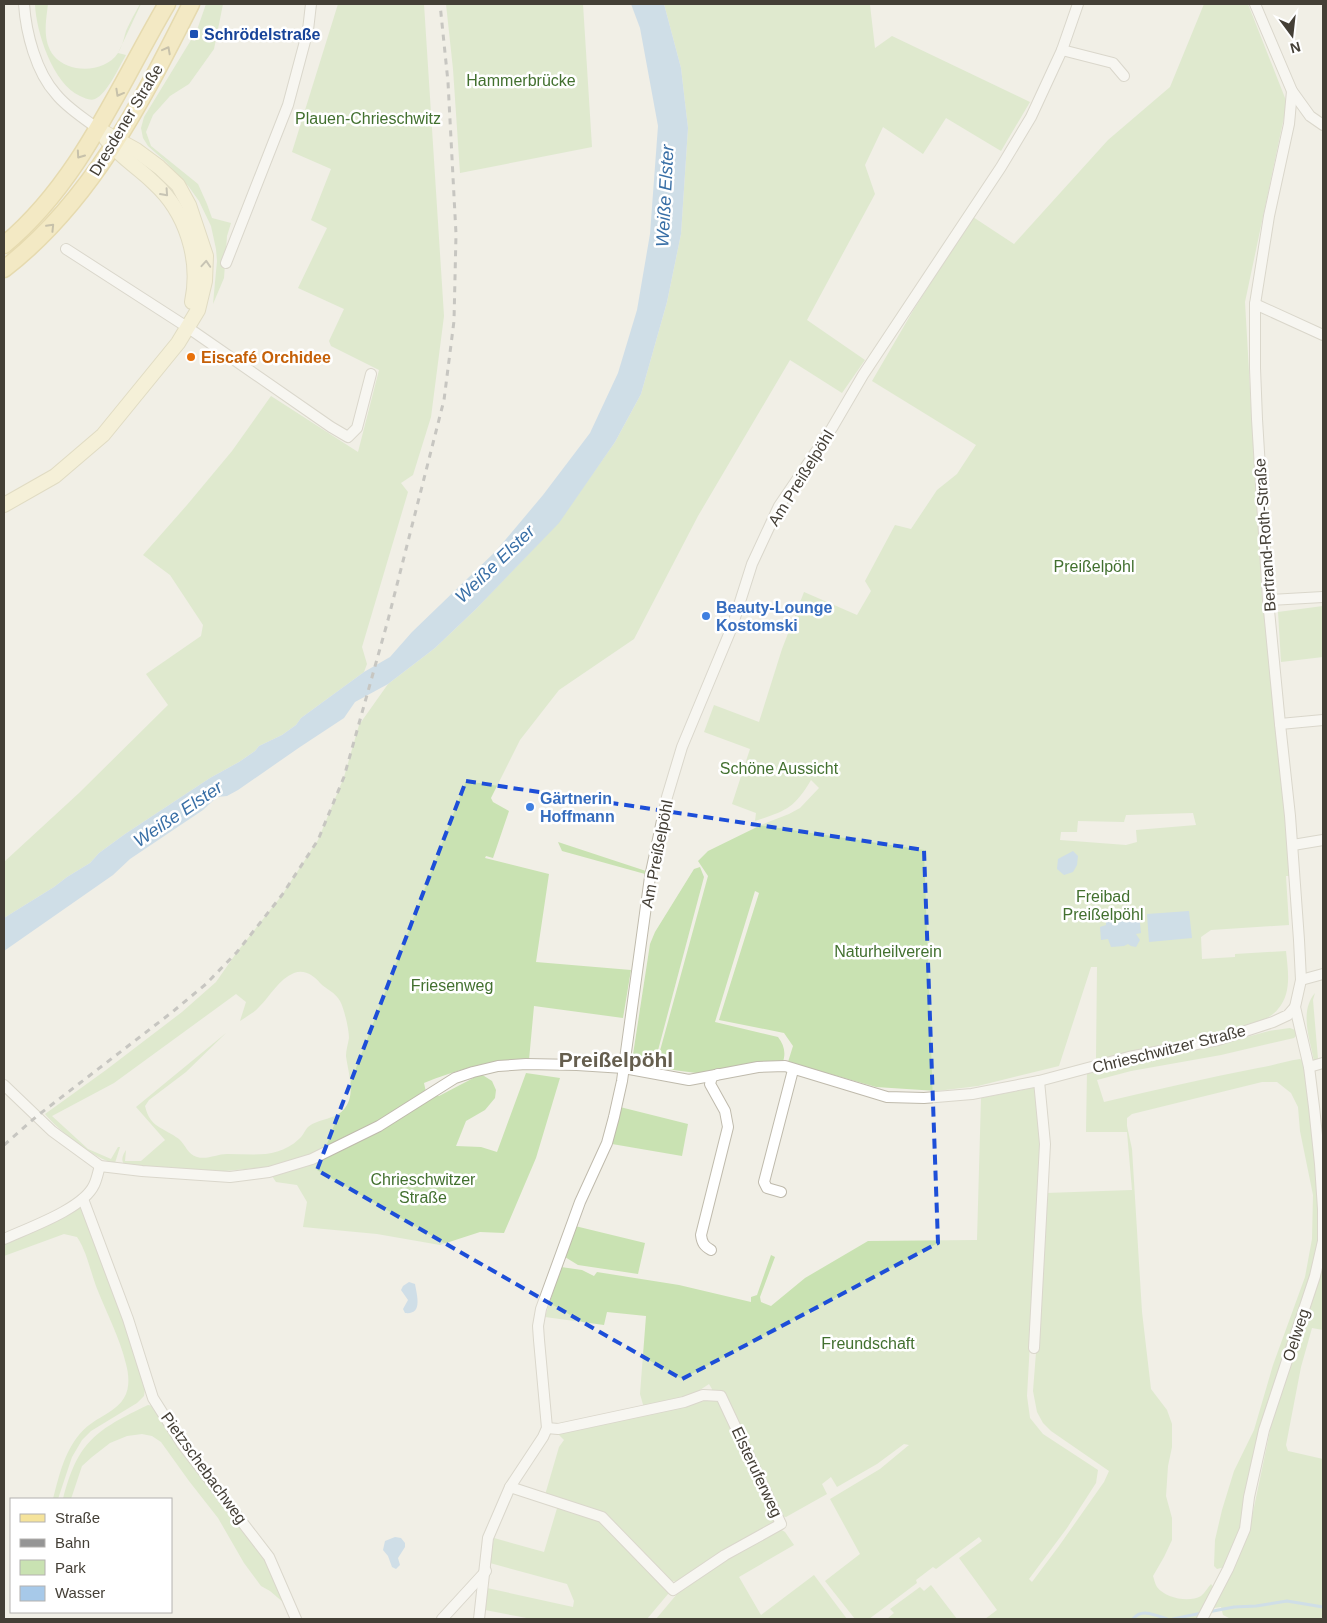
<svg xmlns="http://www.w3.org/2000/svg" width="1327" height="1623" viewBox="0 0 1327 1623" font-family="Helvetica,sans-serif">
<rect width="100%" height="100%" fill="#f1efe6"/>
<g fill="#c9e2b2" fill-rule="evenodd">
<path d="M35,4H48C46,21 42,41 54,56C69,74 105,73 118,53C122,47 124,38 126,31C130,22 135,13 140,4H141L118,53L126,55C119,67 107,94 95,99C90,101 85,98 80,96C53,84 36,32 35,4Z"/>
<polygon points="206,4 223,4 214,49 189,84 170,96 153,115 146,132 151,146 198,184 207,204 212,218 231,223 227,236 224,278 213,304 217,261 216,249 211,226 199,201 189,187 166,162 148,146 143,138 141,128 144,117 191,40 195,41 200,34 197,30"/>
<polygon points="338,4 424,4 444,316 431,417 413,475 401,483 408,492 362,647 367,664 364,672 301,718 296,725 282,735 259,746 255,751 239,762 210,778 125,834 99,853 90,863 67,877 54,887 4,918 4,862 79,793 168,705 146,674 201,636 203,625 170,575 143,555 187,505 232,451 271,396 358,452 379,370 331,346 329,341 344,309 298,288 327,228 311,220 331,169 292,152"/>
<polygon points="446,4 583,4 592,147 460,173 453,69"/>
<path d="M664,4H868L870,5L875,48L892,36L1030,102L1001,151L946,118L923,154L883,127L865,165L875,194L807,320L865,360L842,393L790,360L698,516L634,639L559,690L520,740L491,798L493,802L509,811L493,858L486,856L485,858L549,874L536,962L631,970L623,1018L534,1006L529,1060C490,1061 461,1068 424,1083L426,1092L439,1096L481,1074L492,1081L496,1090L495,1098L485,1110L466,1121L456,1146L481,1147L497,1152L526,1073L560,1078L536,1158L504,1233L480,1232L440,1245L377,1234L303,1227L307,1202L297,1185L276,1182L266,1167L215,1172L125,1165C120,1160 123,1155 126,1150L125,1161H141L165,1140L136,1107L226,1033L186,1072L149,1100L145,1106C150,1128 163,1127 179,1139C185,1144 188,1155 197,1157C207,1160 217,1154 227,1154C253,1154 278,1159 299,1139C303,1136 305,1130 308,1127C319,1118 336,1120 345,1108C356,1094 348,1072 346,1056C346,1050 348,1044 349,1038C349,1029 344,1008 340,1001C336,993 326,989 320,983C314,976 305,969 294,973C279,979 270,996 259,1007C254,1013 247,1016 240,1021L246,1002L236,994L114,1083L52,1116L88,1149L111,1159L118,1147H120L115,1163C95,1160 58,1130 45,1114L106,1070L182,1012L216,982L237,952L282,895L318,840L344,777L359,725L388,684L435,648L476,609L558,523L615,442L641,394L667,302L681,234L688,128L681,68Z"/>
<path d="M1204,4H1248L1287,103L1245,302L1262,598L1276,724L1291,876H1286L1289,925L1211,930L1201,937L1202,959L1235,957V954L1286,951C1288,971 1292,993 1278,1009C1254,1039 1136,1053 1096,1059L1097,967H1091L1059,1066L978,1086L937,1091L876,1087L788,1062L793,1046L784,1033L719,1020L759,893L755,891L715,1022L778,1037C784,1045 786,1052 783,1062L704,1074L658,1068V1058L708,876L698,861L708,851L761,825L789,814L800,808L819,788L811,780C794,809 785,811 755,821L756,813L732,804L750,749L704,732L714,705L759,722L782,649L804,592L857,615L871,591L865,581L895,525L911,529L937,490L957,474L976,445L872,381L914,309L973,217L1014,244L1108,140L1170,87ZM1193,813L1196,825L1136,830L1137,842L1126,845L1060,840L1061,832H1077L1078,821L1124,822L1126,815Z"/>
<polygon points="1323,606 1323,657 1281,662 1278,612"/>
<polygon points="558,842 646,871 645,874 562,851"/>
<polygon points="700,867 704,877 656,1058 655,1068 632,1061 650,944 655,932 694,869"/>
<path d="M1315,993L1313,1000L1318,1059L1323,1058V1061H1314C1310,1039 1299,1012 1315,993Z"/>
<path d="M1290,1028L1295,1030L1296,1036L1294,1038L1221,1055L1131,1071L1097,1080L1104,1102C1155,1090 1207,1078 1258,1068C1272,1066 1286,1061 1300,1059L1303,1061L1306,1075L1318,1162L1319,1247L1247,1492L1240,1529L1225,1567L1217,1569L1214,1566L1215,1540L1222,1510L1234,1471L1254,1430L1273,1365L1305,1277L1312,1239L1313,1195L1300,1131L1298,1107L1291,1093L1277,1082H1262L1132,1114L1127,1118V1126L1132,1149L1142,1312L1151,1389L1167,1410L1172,1424V1447L1168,1466L1166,1496L1172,1518V1540L1164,1557L1153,1576C1154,1579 1155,1584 1157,1587C1165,1598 1189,1603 1201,1596C1205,1593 1208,1587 1211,1584L1215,1589L1197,1619H985L997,1610L959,1558L982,1541L979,1537L936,1569L933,1567L916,1580L917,1583L869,1619H855L825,1581L860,1554L830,1499L880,1469L909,1445L904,1444L877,1464L837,1487L831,1477L822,1484L827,1494L786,1517L780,1516L726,1396L711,1392L712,1389L709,1384L685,1400L644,1408L640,1394L646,1316L607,1312L604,1325L545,1317L561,1267L582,1270L594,1276L597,1272L679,1285L751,1302V1297L757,1295L771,1255L775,1257L760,1297L761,1302L771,1306L805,1278L868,1241L977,1240L981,1098L1037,1087L1041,1147L1027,1396L1030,1418L1043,1434L1098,1470L1096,1483L1067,1528L1029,1579L1032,1582L1059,1546L1104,1482L1109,1471L1051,1431L1043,1423L1037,1412L1033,1391L1042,1276L1046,1193L1132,1190L1127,1132H1086L1087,1071L1206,1048L1269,1031Z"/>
<polygon points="620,1107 688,1124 682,1156 612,1144"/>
<path d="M81,1207L132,1344L145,1389L144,1396L137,1403L91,1431L82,1440L72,1457L58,1499H53C60,1472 67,1440 92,1423C103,1415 117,1410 124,1398C130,1388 129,1375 126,1364C120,1338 106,1312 96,1286C90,1270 87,1252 77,1237L64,1234L4,1256V1245L41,1228Z"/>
<polygon points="575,1226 645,1243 638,1274 578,1265 565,1257"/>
<polygon points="1323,1264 1323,1330 1312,1328 1301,1367 1286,1445 1288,1451 1323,1459 1323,1619 1231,1619 1223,1615 1221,1607 1213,1608 1248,1536 1271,1426"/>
<polygon points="714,1399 721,1402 777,1523 677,1582 668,1580 621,1529 604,1514 592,1508 545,1495 559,1447 564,1440 556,1432"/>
<path d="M148,1405L153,1406L242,1531C263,1550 273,1576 285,1602L284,1603L270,1591L261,1586L244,1563L218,1518L189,1481L161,1442L152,1436L142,1434L127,1436L110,1443L92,1457L82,1466L71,1499H63C78,1441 96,1430 148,1405Z"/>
<polygon points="558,1505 596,1517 668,1588 668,1594 647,1619 532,1619 485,1610 487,1588 573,1607 574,1601 567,1584 490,1563 494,1538 544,1552"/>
<polygon points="780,1529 785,1532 794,1545 739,1577 761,1615 814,1575 847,1619 656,1619 677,1594 720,1563"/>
<polygon points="931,1585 957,1619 887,1619 894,1613 890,1609 920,1587 924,1591"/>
</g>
<g fill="#a7c9e9">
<polygon points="631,4 664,4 681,68 688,128 681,234 667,302 641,394 615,442 559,523 476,609 435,648 388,684 355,702 344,718 300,747 238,790 227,796 217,797 203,810 130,859 113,875 4,951 4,918 54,887 67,877 90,863 99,853 125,834 210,778 239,762 255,751 259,746 282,735 296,725 301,718 364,672 390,657 412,632 496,551 543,495 590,433 618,373 637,310 650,234 658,126 640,28"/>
<polygon points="1073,851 1078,856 1077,865 1073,872 1064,875 1057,869 1058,859"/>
<polygon points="1189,911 1192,938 1149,942 1147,914"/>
<polygon points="1139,914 1141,933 1136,934 1140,940 1136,947 1131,946 1128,944 1124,946 1111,947 1108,939 1101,940 1100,927 1106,925 1106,919"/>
<path d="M409,1282L415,1284C417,1296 423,1315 405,1313L403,1309L408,1300L401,1290L403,1286Z"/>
<polygon points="395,1537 401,1538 405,1543 405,1547 398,1558 400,1565 396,1569 392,1567 388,1556 383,1550 385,1541"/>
</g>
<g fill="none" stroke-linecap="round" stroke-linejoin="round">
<g stroke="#a7c9e9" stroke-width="3">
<polyline points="1208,1612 1234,1607 1256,1606 1287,1601 1323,1607"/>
<path d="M1133,1619C1142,1608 1155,1615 1167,1619"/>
<polyline points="1173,1619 1202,1613"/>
</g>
<defs>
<g id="street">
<path d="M24,4C26,33 36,72 56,94C67,108 84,118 98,129"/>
<polyline points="1255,4 1292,91 1310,116 1323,125"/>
<polyline points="1062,50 1113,63 1124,76"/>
<polyline points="66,249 187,327 331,427 348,437 357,428 371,374"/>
<polyline points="226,263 288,105 308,30 311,4"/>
<polyline points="1255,304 1323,335"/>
<polyline points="1268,600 1323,597"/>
<polyline points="1280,724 1323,720"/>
<polyline points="1293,845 1323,840"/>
<polyline points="1301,980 1323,974"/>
<polyline points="1309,1067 1323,1063"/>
<polyline points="4,1085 52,1131 100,1166 142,1171 230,1177 269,1172 312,1159 379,1126 455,1078 473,1072 498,1066 526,1064 577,1065 624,1068 689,1080 758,1067 785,1066 887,1097 924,1098 972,1094 1039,1081 1129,1057 1218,1040 1273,1022 1288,1015 1295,1007"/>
<polyline points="781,1192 767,1188 764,1182 793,1070"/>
<polyline points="83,1199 128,1319 153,1398 182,1444 269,1557 296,1619"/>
<path d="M4,1239C28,1228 83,1209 94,1185C97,1179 98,1172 100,1166"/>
<path d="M711,1250C704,1246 702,1243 701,1235L728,1127L725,1111L710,1084L712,1077L718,1074"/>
<polyline points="1034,1348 1045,1144 1039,1081"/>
<polyline points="510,1487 602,1517 673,1590 725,1555 781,1524 721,1396 703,1395 684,1402 558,1429 547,1428"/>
<polyline points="442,1619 486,1571"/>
<polyline points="479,1619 488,1538 510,1487 543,1437 547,1428 539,1340 538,1326 541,1309 580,1202 607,1143 614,1117 622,1081 650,877 667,797 682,747 732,627 752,564 779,506 832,428 863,375 1001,167 1031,117 1062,50 1078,4"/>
<polyline points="1202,1619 1228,1569 1245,1529 1249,1497 1264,1430 1315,1276 1323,1241 1323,1209 1320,1164 1314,1107 1309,1067 1295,1007 1301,980 1299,940 1290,816 1280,724 1268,600 1257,419 1255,368 1255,304 1269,216 1289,124 1292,91"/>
</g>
<g id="secondary">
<path d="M106,139C121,158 138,167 154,183C186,212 201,259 192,302"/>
<polyline points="4,505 55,476 103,435 178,343 198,310 205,281 206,256 189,205 178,185 159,167 136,150 98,129"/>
</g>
<g id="primary">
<path d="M4,245C80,182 118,87 167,4"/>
<path d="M4,269C92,201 142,101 191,4"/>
</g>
</defs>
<use href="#street" stroke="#bfbaac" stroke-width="12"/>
<use href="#secondary" stroke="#cdc499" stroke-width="16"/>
<use href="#primary" stroke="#d9c16d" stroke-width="19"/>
<use href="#street" stroke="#fff" stroke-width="10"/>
<use href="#secondary" stroke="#faf2c8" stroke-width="14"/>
<use href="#primary" stroke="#f5e39b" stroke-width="16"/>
<polyline stroke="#959595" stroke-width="3" stroke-dasharray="6 6" stroke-linecap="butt" points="4,1145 37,1116 171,1013 206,984 237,952 282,895 318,840 344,777 388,620 444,400 454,321 456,234 448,82 440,4"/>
</g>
<defs><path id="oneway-chevron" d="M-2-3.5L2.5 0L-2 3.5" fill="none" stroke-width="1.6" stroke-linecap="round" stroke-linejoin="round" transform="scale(1.25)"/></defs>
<g stroke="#948963">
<use href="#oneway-chevron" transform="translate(167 50) rotate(-62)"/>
<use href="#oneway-chevron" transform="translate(119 93) rotate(119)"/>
<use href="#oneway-chevron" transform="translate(80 155) rotate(125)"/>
<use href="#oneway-chevron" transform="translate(51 227) rotate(-46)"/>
</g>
<g stroke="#969078">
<use href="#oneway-chevron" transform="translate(165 193) rotate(48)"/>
<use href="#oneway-chevron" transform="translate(206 264) rotate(-86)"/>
</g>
<path d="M0 0H1327V1623H0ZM466,781L924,850L938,1243L682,1379L317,1170Z" fill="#f1efe6" fill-opacity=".55" fill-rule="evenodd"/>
<path fill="none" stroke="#1d4ed8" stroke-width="4" stroke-dasharray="10 6" stroke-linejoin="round" d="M466,781L924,850L938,1243L682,1379L317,1170Z"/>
<rect fill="#1a4fb4" stroke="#fff" stroke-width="2" x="189" y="29" width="10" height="10" rx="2.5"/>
<circle fill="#e8710a" stroke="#fff" stroke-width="2" cx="191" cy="357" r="5"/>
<g fill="#3f7fe0" stroke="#fff" stroke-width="2">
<circle cx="706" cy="616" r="5"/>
<circle cx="530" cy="807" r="5"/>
</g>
<g text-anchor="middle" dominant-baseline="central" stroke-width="5" stroke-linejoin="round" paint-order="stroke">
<g font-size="16" font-weight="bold" fill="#164399" stroke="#fff" text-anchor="start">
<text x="204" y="34">Schrödelstraße</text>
</g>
<g font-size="16" fill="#42702f" stroke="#fff">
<text x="521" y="80">Hammerbrücke</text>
<text x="368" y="118">Plauen-Chrieschwitz</text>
<text x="1094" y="566">Preißelpöhl</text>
<text x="779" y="768">Schöne Aussicht</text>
<text x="1103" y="896">Freibad<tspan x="1103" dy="18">Preißelpöhl</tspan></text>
<text x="888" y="951">Naturheilverein</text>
<text x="452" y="985">Friesenweg</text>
<text x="423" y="1179">Chrieschwitzer<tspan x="423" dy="18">Straße</tspan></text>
<text x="868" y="1343">Freundschaft</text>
</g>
<g font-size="16" fill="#443f36" stroke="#fff">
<text transform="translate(126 120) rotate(-59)">Dresdener Straße</text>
<text transform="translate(801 478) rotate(-58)">Am Preißelpöhl</text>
<text transform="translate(1265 535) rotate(-94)">Bertrand-Roth-Straße</text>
<text transform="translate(657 854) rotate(-79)">Am Preißelpöhl</text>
<text transform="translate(1169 1049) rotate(-14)">Chrieschwitzer Straße</text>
<text transform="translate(1296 1335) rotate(-72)">Oelweg</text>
<text transform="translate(204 1468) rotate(54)">Pietzschebachweg</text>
<text transform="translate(757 1472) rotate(65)">Elsteruferweg</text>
</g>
<g font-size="16" font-weight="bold" fill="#c56008" stroke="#fff" text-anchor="start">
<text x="201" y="357">Eiscafé Orchidee</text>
</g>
<g font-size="16" font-weight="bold" fill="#366cbe" stroke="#fff" text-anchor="start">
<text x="716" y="607">Beauty-Lounge<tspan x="716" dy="18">Kostomski</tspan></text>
<text x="540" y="798">Gärtnerin<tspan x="540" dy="18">Hoffmann</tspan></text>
</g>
<g font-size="18" font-style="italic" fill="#396fa6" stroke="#fff">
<text transform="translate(665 196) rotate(-87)">Weiße Elster</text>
<text transform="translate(495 564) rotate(-44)">Weiße Elster</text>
<text transform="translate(178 814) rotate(-34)">Weiße Elster</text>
</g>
<g font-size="21" font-weight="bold" fill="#655e4e" stroke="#fff">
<text x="616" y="1059">Preißelpöhl</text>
</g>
</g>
<rect width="1327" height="1623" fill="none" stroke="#443f36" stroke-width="10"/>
<rect x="10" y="1498" width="162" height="115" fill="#ffffff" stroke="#b4b2af"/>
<rect x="20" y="1514" width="25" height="8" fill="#f5e39b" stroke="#b4b2af"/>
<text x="55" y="1523" font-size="15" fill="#443f36">Straße</text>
<rect x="20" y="1539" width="25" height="8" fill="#959595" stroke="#b4b2af"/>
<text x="55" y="1548" font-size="15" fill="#443f36">Bahn</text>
<rect x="20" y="1560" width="25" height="15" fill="#c9e2b2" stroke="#b4b2af"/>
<text x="55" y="1573" font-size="15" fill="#443f36">Park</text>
<rect x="20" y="1586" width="25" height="15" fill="#a7c9e9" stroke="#b4b2af"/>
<text x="55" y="1598" font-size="15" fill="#443f36">Wasser</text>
<g transform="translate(1292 35) rotate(165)" stroke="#ffffff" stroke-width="4" paint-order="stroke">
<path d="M0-4L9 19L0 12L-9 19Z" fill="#443f36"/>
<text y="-8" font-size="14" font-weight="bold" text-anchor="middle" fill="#443f36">N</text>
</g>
</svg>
